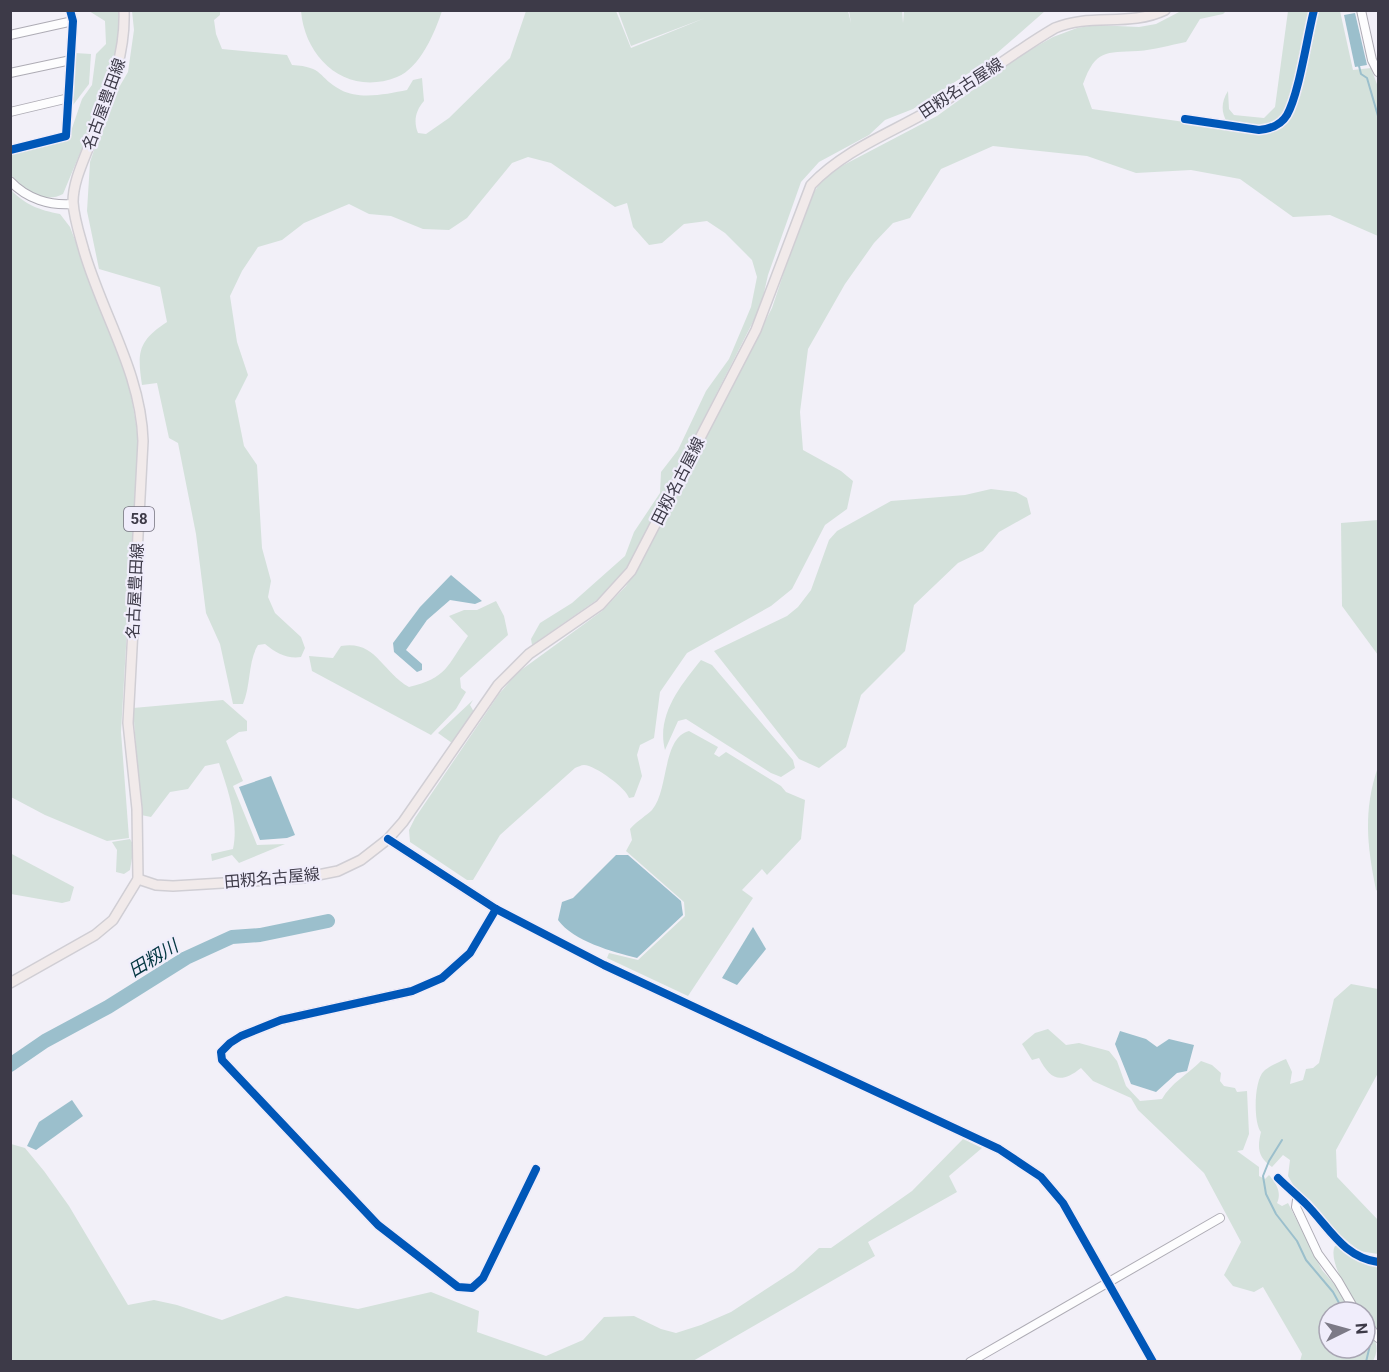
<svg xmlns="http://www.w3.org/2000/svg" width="1389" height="1372" viewBox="0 0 1389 1372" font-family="Roboto,'Noto Sans JP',sans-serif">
<rect width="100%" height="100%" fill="#f2f0f8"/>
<g fill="#d4e1db">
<path d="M902,10L903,23L904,11H1045L989,60L913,109L885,120L869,135L819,162L801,182L768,275L761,306L634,556L616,583L601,597L532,645L531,639L540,623L572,603L625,556L634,532L660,493L661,472L678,450L706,391L729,359L751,307L757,277L752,260L725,233L707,221L684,224L662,243L649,245L633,227L627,203L615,207L551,163L528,157L512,163L467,218L449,230L423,229L391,216L369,214L349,204L304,223L282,240L258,247L242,271L230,296L237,342L248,375L235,401L244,446L257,465L262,548L271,581L268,597L275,613L301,637L305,648L301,657C287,659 276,653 265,644L258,645C248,661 251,685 243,704H233L220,644L206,613L196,534L178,443L169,438L157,383L142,385C137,352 138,341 167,322L160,287L99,269L87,211L90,162L111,101L128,72L134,30L132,11H220V15L214,20L216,34L222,49L287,55L292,65C325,67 317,77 341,90C360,100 387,94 407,90L413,80L422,78L424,101C416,110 413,121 418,133L426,134L449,118L510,58L526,11H616L631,48L705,18L631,46L618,11H848L851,23L849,11Z"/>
<path d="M89,11H118L120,39L113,74L63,194C43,205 24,188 11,175L10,153L69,137L82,99L92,85L96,54L106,44L105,21Z"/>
<path d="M301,11V10L442,11C435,32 420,68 397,77C347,97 305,59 301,11Z"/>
<path d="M1181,11H1226L1223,14L1200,19L1186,42C1170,45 1154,50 1138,51C1105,53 1096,49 1083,84L1092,109L1263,133L1283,127L1296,102L1317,11H1340L1353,70L1371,68L1378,87V236L1330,215L1293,217L1240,179L1191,170L1136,173L1087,156L993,146L941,169L910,218L893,223L874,243L845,284L808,349L800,412L803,450L841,471L853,481L847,509L825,525L792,589L771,606L687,653L660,692L654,738L640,745L637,755L642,776L634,797L629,798C627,789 595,765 584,765C581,765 578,767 575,768L500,835L473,880H467L410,842L409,830L415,818L499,694L517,673L602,611L626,586L645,556L772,308L796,236L811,197L818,186L834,170L937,116L1021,55L1053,37L1077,28L1095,25L1139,27L1156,24Z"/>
<path d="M1288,11H1312L1287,110C1267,135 1255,127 1227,122C1221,112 1221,102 1228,91L1229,109L1234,115L1264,118L1275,107Z"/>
<polygon points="75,53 91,54 89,84 70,109"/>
<path d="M11,190C26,205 39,210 60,214L70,227C96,296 132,366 138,441L121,732L129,838L107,841L45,815L11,797Z"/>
<polygon points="991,489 1016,492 1027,498 1031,514 999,532 983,551 958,563 914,605 905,651 861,695 846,747 819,768 799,759 714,651 787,616 798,607 811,590 829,540 837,531 891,501 965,495"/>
<polygon points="1378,520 1378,655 1342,606 1341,523"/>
<path d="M496,601L504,616L508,635L460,678L461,688L466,692L456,709L431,735L312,671L309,656L333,658L341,646C376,640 381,671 409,687C447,678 447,666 468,636L449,616L464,610H477Z"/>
<path d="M701,660L712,665L793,760L795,768L781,777L771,773L686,719L678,721L665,750C656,715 681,685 701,660Z"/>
<path d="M223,700L247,721V731L239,732L226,741L243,781L233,786L257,845L285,844L239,863L232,855L212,861L211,854L233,849C239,821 228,790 219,763L205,766L188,789L170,792L151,817L141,815L133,708Z"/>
<polygon points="473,700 470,705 474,712 452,743 438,733"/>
<path d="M689,731L718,747L714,754L719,757L726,752L781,786L786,792L805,800L801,839L767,875L762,869L742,890L753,898L688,996L607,958L609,953L638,960L685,916L684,902L626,851L632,840L630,829C637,821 647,815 652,810C669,790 662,738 689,731Z"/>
<path d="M1378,767V891L1376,890C1367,846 1363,810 1378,767Z"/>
<polygon points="130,839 134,846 130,870 124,874 116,872 117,850 112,842"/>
<polygon points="10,853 74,887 70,901 62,903 11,894"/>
<path d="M1351,984L1378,989V1073L1336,1150L1337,1177L1378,1220V1254L1359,1251L1327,1224L1311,1201L1295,1188L1288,1176L1290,1160L1283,1155L1272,1167C1258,1157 1257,1148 1261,1132C1253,1122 1254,1080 1264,1071C1269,1066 1279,1062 1286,1059L1292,1072L1290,1084L1303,1080L1306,1069L1313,1068L1319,1063L1334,999Z"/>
<path d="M1048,1029L1066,1045L1079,1043L1109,1051L1117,1061L1126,1086L1140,1101L1162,1099C1171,1083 1188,1074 1201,1061L1212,1065L1221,1073L1220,1081L1224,1086L1235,1088L1237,1092L1247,1091L1249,1134L1243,1150L1237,1151L1259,1167V1176L1265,1179L1269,1175C1276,1183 1282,1192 1277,1203L1282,1206L1288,1203L1322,1270L1335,1285L1352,1312H1329V1348H1365V1327C1376,1337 1380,1348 1373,1361H1300L1302,1354L1263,1287L1254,1292L1233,1286L1224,1275L1241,1242L1204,1173L1138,1110L1131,1098L1093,1081L1081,1068C1060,1085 1050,1079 1039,1058L1032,1060L1022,1044L1035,1033Z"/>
<polygon points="963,1139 982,1148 949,1176 957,1192 868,1242 875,1256 693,1361 11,1361 11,1144 25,1148 44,1171 69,1206 128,1305 154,1300 177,1305 222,1320 286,1296 358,1309 431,1292 479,1311 477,1332 546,1356 583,1340 604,1317 634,1316 661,1329 676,1333 701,1325 731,1312 794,1271 819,1248 831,1248 912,1191"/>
<path d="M1335,1246H1339L1358,1261L1378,1266V1330L1365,1318V1312H1359C1352,1298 1327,1261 1335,1246Z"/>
</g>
<g fill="#9bbfcc">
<polygon points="1355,13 1367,65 1355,67 1344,15"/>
<polygon points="451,575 482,601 475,604 450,600 427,620 406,650 422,664 422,670 417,672 394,652 393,643 420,607"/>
<polygon points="271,776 295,835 287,838 260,840 239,787"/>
<path d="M616,855H628L681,901L683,915L637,958C613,952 573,941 558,920L562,902L573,898Z"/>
<polygon points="753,927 766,949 737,985 722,978"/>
<polygon points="1120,1031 1146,1039 1157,1047 1169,1039 1194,1045 1187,1071 1177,1073 1156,1092 1131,1084 1115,1044"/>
<polygon points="72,1100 83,1116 36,1150 27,1146 39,1122"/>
</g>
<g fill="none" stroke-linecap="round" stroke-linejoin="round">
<g stroke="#9bbfcc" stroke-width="2">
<polyline points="1359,66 1361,74 1367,78 1378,116"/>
<polyline points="1282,1140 1269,1161 1263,1176 1266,1194 1276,1214 1297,1241 1306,1260 1333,1292 1344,1312"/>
<polyline points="1365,1334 1370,1345 1366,1362"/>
</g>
<polyline stroke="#9bbfcc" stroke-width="14" points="10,1065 45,1041 108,1007 186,958 232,937 260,935 328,921"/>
<defs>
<g id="minor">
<polyline points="1361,10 1372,60 1378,72"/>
<polyline points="10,35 73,21"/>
<polyline points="10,73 71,60"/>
<polyline points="10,112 69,98"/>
<path d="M1185,119L1259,130C1270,129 1281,125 1287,115C1299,94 1307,37 1314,10"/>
<polyline points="10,150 66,136 73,21 70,10"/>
<path d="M10,181C27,199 50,206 73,204"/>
<polyline points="388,839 496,909 604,965 999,1149 1041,1177 1063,1203 1153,1362"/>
<polyline points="496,909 470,953 442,978 412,991 281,1020 241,1036 230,1043 221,1052 222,1060 378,1225 458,1287 472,1288 483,1278 536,1169"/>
<path d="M1278,1178C1287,1187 1297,1195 1306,1204C1329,1227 1343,1257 1378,1262"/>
<polyline points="1301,1200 1297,1200 1296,1207 1318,1254 1338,1281 1356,1312"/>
<polyline points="1365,1321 1378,1338"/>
<polyline points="970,1362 1220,1218"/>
</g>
<g id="major">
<path d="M138,879L156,885L173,886L303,878L338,871L361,860L388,839L403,822L498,685L529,654L600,605L631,571L756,330L811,185C844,150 891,133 932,109C974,84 1012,53 1055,28C1090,13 1130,27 1165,10"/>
<path d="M10,983L95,935L113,920L138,879L137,809L128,723L143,441C141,373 103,316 84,251C80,236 74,219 73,202C73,183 82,164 89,146C106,101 126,59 124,10"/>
</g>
</defs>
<use href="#minor" stroke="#aeacb5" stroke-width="10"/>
<use href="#major" stroke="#d0ced4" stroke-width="12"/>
<use href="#minor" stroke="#fdfdfe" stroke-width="8"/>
<use href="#major" stroke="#f1eaea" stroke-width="9"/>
<defs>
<g id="cycleway">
<path d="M1185,119L1259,130C1270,129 1281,125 1287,115C1299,94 1307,37 1314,10"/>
<polyline points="10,150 66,136 73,21 70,10"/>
<polyline points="388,839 496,909 604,965 999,1149 1041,1177 1063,1203 1153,1362"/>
<polyline points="496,909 470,953 442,978 412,991 281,1020 241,1036 230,1043 221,1052 222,1060 378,1225 458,1287 472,1288 483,1278 536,1169"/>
<path d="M1278,1178C1287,1187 1297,1195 1306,1204C1329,1227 1343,1257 1378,1262"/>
</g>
</defs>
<use href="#cycleway" stroke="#f0edfb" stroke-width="11"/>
<use href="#cycleway" stroke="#0057b8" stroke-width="8"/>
</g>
<g text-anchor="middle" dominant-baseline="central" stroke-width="4.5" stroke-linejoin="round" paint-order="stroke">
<rect fill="#f0edfb" stroke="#73707e" stroke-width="1.5" x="124" y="507" width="30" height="24" rx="4.5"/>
<g font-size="15" font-weight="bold" fill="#3d3a48">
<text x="139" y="519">58</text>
</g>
<g font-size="16" fill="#3d3a48" stroke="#f0edfb">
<text transform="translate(961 88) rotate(-33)">田籾名古屋線</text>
<text transform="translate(104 104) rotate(-70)">名古屋豊田線</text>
<text transform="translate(678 481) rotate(-63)">田籾名古屋線</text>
<text transform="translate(135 591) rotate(-87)">名古屋豊田線</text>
<text transform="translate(272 878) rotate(-5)">田籾名古屋線</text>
</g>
<g font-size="18" font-style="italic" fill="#033641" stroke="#f0edfb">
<text transform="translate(153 958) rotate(-31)">田籾川</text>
</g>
</g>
<rect width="1389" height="1372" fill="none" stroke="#3d3a48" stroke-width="24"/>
<g transform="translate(1347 1330) rotate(85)"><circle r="28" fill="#f0edfb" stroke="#a8a5b3" stroke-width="1.5"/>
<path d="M0-4.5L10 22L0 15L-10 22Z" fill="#7c7a86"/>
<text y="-9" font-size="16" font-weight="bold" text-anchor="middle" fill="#3d3a48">N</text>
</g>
</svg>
